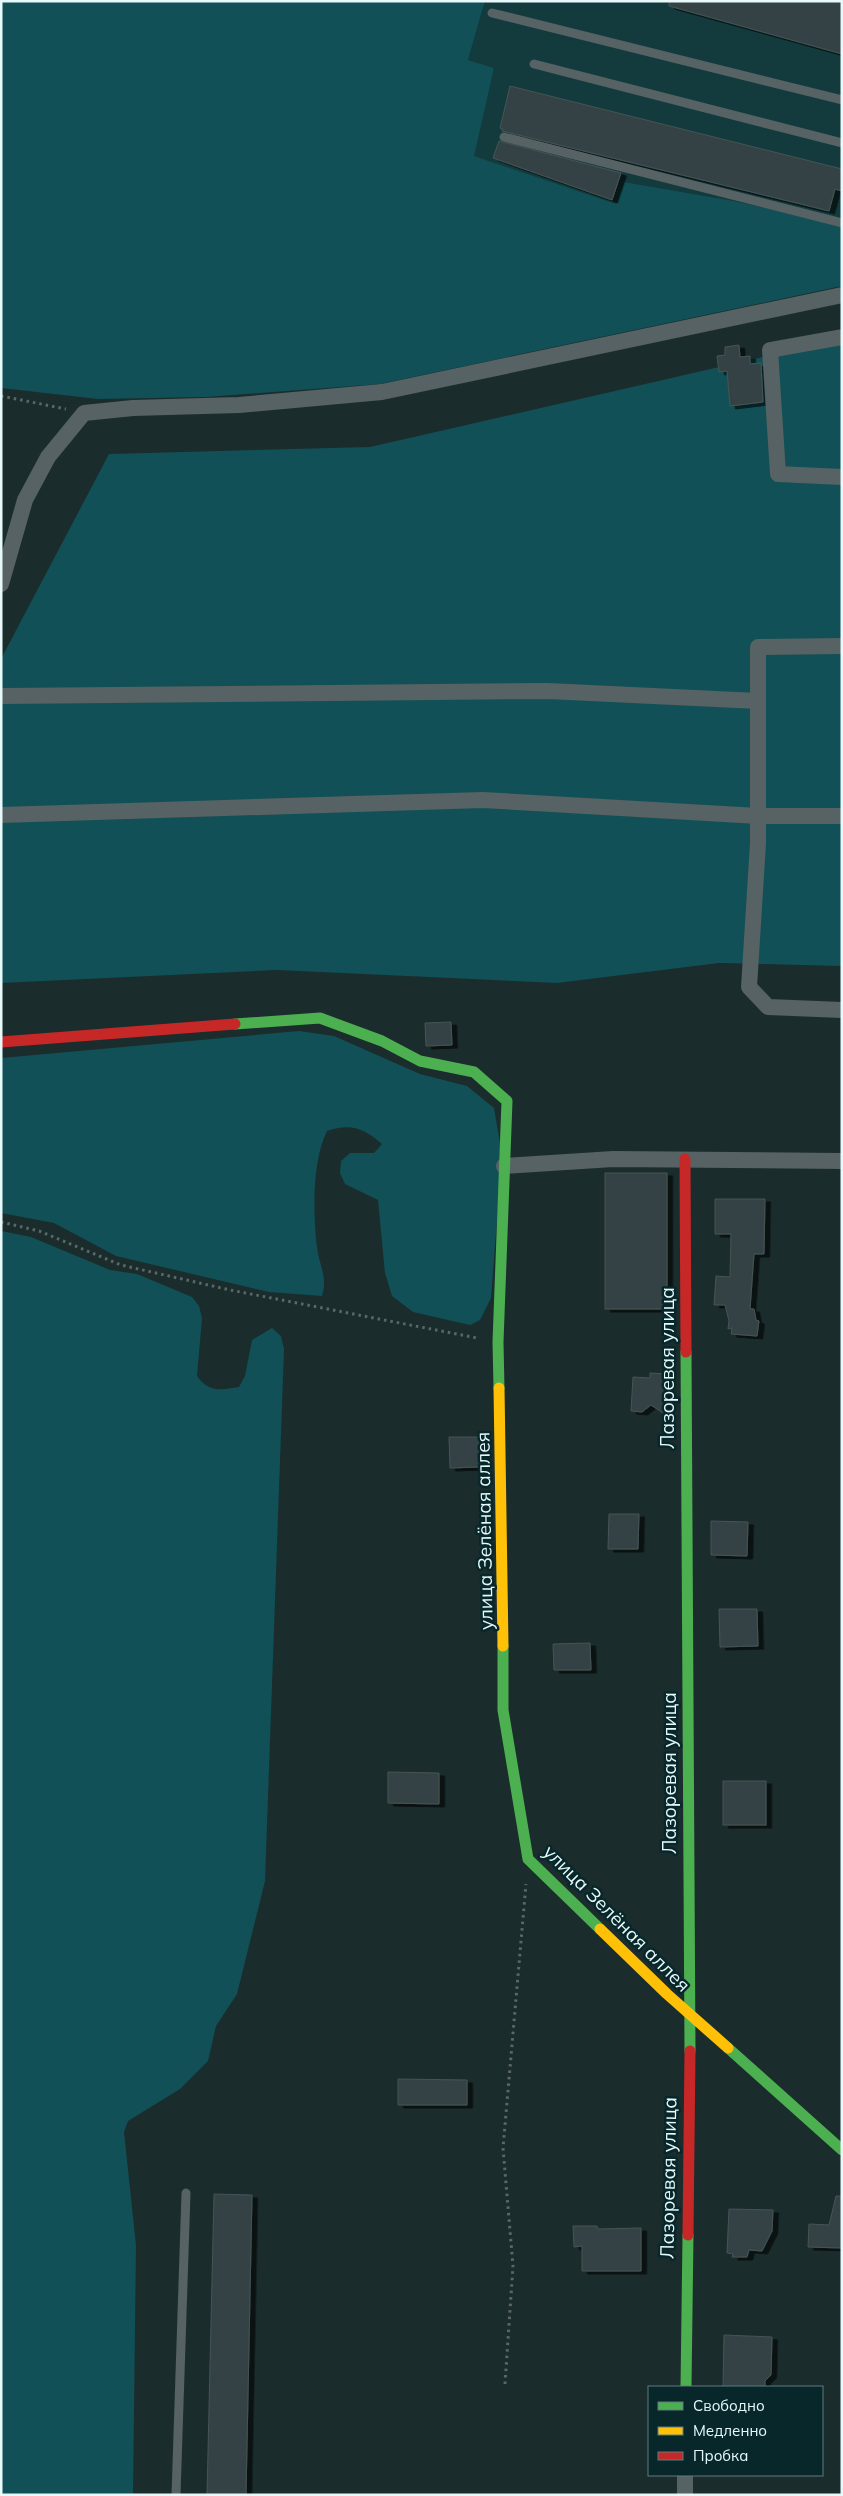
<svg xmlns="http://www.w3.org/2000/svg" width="843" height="2496" viewBox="0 0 843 2496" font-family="Mulish,sans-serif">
<defs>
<filter id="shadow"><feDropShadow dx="5.5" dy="3" stdDeviation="0" flood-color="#0009"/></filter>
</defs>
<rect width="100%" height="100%" fill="#1b2c2d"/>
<polygon fill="#133b3e" points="485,1 842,1 842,225 734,201 624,182 616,205 473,156 494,68 468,60"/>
<g fill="#115056">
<polygon points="1,1 485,1 468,60 494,68 474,156 616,204 624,182 734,201 842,225 842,286 380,384 206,397 98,399 1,388"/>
<polygon points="842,339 842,966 719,963 557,983 277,970 1,983 1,659 109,454 370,447"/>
<path d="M299,1031L334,1036L420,1074L467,1086L494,1108L502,1155L491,1298L480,1320L470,1325L413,1312L392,1296L385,1273L378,1200L345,1184L340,1173L341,1161L350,1153H374L382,1144C364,1128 350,1123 327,1131C312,1161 313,1214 317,1247C319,1265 328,1277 322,1296L269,1292L116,1256L54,1223L1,1213V1058Z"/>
<path d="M1,1231L31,1237L110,1270L137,1274L192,1297L199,1306L202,1318L197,1376C209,1393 221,1390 239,1387L245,1376L252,1340L272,1328L281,1336L284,1349L265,1881L237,1994L216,2026L208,2061L180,2089L128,2121L124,2132L136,2245L133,2495H1Z"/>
</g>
<g fill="#354344" stroke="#465455" filter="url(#shadow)">
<polygon points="669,1 842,1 842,54 669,6"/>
<polygon points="510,86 842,169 842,191 835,189 829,211 502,131 503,129 500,128"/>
<polygon points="499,141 621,173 612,200 493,158"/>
<polygon points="739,345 740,357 750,356 750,364 761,363 763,402 730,406 727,371 719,372 717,356 725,355 725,347"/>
<polygon points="451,1022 452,1045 426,1046 425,1023"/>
<rect x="605" y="1173" width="62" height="136"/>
<polygon points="715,1199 765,1199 764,1254 754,1254 750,1309 754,1309 756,1320 759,1321 757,1336 731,1334 732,1328 728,1329 729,1321 725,1305 714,1305 716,1276 730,1277 731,1234 715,1234"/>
<polygon points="650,1373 667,1374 666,1415 651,1405 642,1412 631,1411 633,1377 650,1378"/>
<polygon points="449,1437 479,1437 479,1467 450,1468"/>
<polygon points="609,1514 639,1514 638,1549 608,1549"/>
<polygon points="711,1521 748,1522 747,1556 711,1555"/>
<polygon points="719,1609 757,1609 758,1646 720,1647"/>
<polygon points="590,1643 591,1670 554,1670 553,1644"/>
<polygon points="388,1772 439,1773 439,1804 388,1803"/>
<rect x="723" y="1781" width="43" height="44"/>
<polygon points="398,2079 467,2080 467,2105 398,2105"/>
<polygon points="214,2194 252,2195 246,2495 207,2495"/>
<polygon points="836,2196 842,2196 842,2248 808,2247 809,2224 829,2225"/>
<polygon points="729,2209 773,2210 772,2231 762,2251 749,2250 747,2257 732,2257 733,2254 727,2253"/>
<polygon points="573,2226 597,2226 598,2229 641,2228 641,2271 582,2271 582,2246 574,2247"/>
<polygon points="724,2335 772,2337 771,2375 765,2381 765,2387 723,2387"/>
</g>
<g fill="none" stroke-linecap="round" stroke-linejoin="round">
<g stroke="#5c6868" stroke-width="3" stroke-dasharray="2.5 4" stroke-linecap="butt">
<polyline points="1,396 66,409"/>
<polyline points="1,1222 39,1231 121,1265 230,1290 477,1338"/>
<polyline points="505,2384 513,2266 503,2148 526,1884"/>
</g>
<g stroke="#566263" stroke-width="9">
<polyline points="492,13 842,100"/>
<polyline points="534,64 842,143"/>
<polyline points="504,137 842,223"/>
<polyline points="176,2495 186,2193"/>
</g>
<g stroke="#566263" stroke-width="16">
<polyline points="842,337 770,350 778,474 842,477"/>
<polyline points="1,584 25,500 48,457 84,413 133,408 239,405 382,392 842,295"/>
<polyline points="842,646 758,647 758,843 749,987 768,1007 842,1010"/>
<polyline points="1,696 548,691 758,701"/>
<polyline points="1,815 483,800 758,816 842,816"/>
<polyline points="504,1166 613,1159 842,1161"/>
<polyline points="685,2495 685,2475"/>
</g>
<g stroke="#4caf50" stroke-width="11">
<polyline points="235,1024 320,1018 382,1041 420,1061 474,1072 507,1101 498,1342 499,1388"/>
<polyline points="686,1352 690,2051"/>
<polyline points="503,1646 503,1710 528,1859 600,1929"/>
<polyline points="728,2048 842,2150"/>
<polyline points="686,2387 688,2235"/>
</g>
<g stroke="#ffc107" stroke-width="11">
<polyline points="499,1388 503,1646"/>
<polyline points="600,1929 667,1994 728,2048"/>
</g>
<g stroke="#c62828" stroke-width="11">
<polyline points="1,1042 235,1024"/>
<polyline points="685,1159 686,1352"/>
<polyline points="688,2235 690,2051"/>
</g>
</g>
<g text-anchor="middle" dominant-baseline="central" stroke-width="5" stroke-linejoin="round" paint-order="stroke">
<g font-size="19" fill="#e7f9fa" stroke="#07272b">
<text transform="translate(667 1368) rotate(-90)">Лазоревая улица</text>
<text transform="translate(484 1531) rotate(-91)">улица Зелёная аллея</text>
<text transform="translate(669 1773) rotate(-90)">Лазоревая улица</text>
<text transform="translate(617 1918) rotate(45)">улица Зелёная аллея</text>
<text transform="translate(668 2178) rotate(-89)">Лазоревая улица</text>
</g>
</g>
<rect width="843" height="2496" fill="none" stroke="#e7f9fa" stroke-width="5"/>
<rect x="648" y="2386" width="175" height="90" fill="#07272b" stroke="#617b7e"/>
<rect x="658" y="2402" width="25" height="8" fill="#4caf50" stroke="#617b7e"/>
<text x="693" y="2411" font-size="15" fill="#e7f9fa">Свободно</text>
<rect x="658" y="2427" width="25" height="8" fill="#ffc107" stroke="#617b7e"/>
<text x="693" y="2436" font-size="15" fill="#e7f9fa">Медленно</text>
<rect x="658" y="2452" width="25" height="8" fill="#c62828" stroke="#617b7e"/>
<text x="693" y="2461" font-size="15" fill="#e7f9fa">Пробка</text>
</svg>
